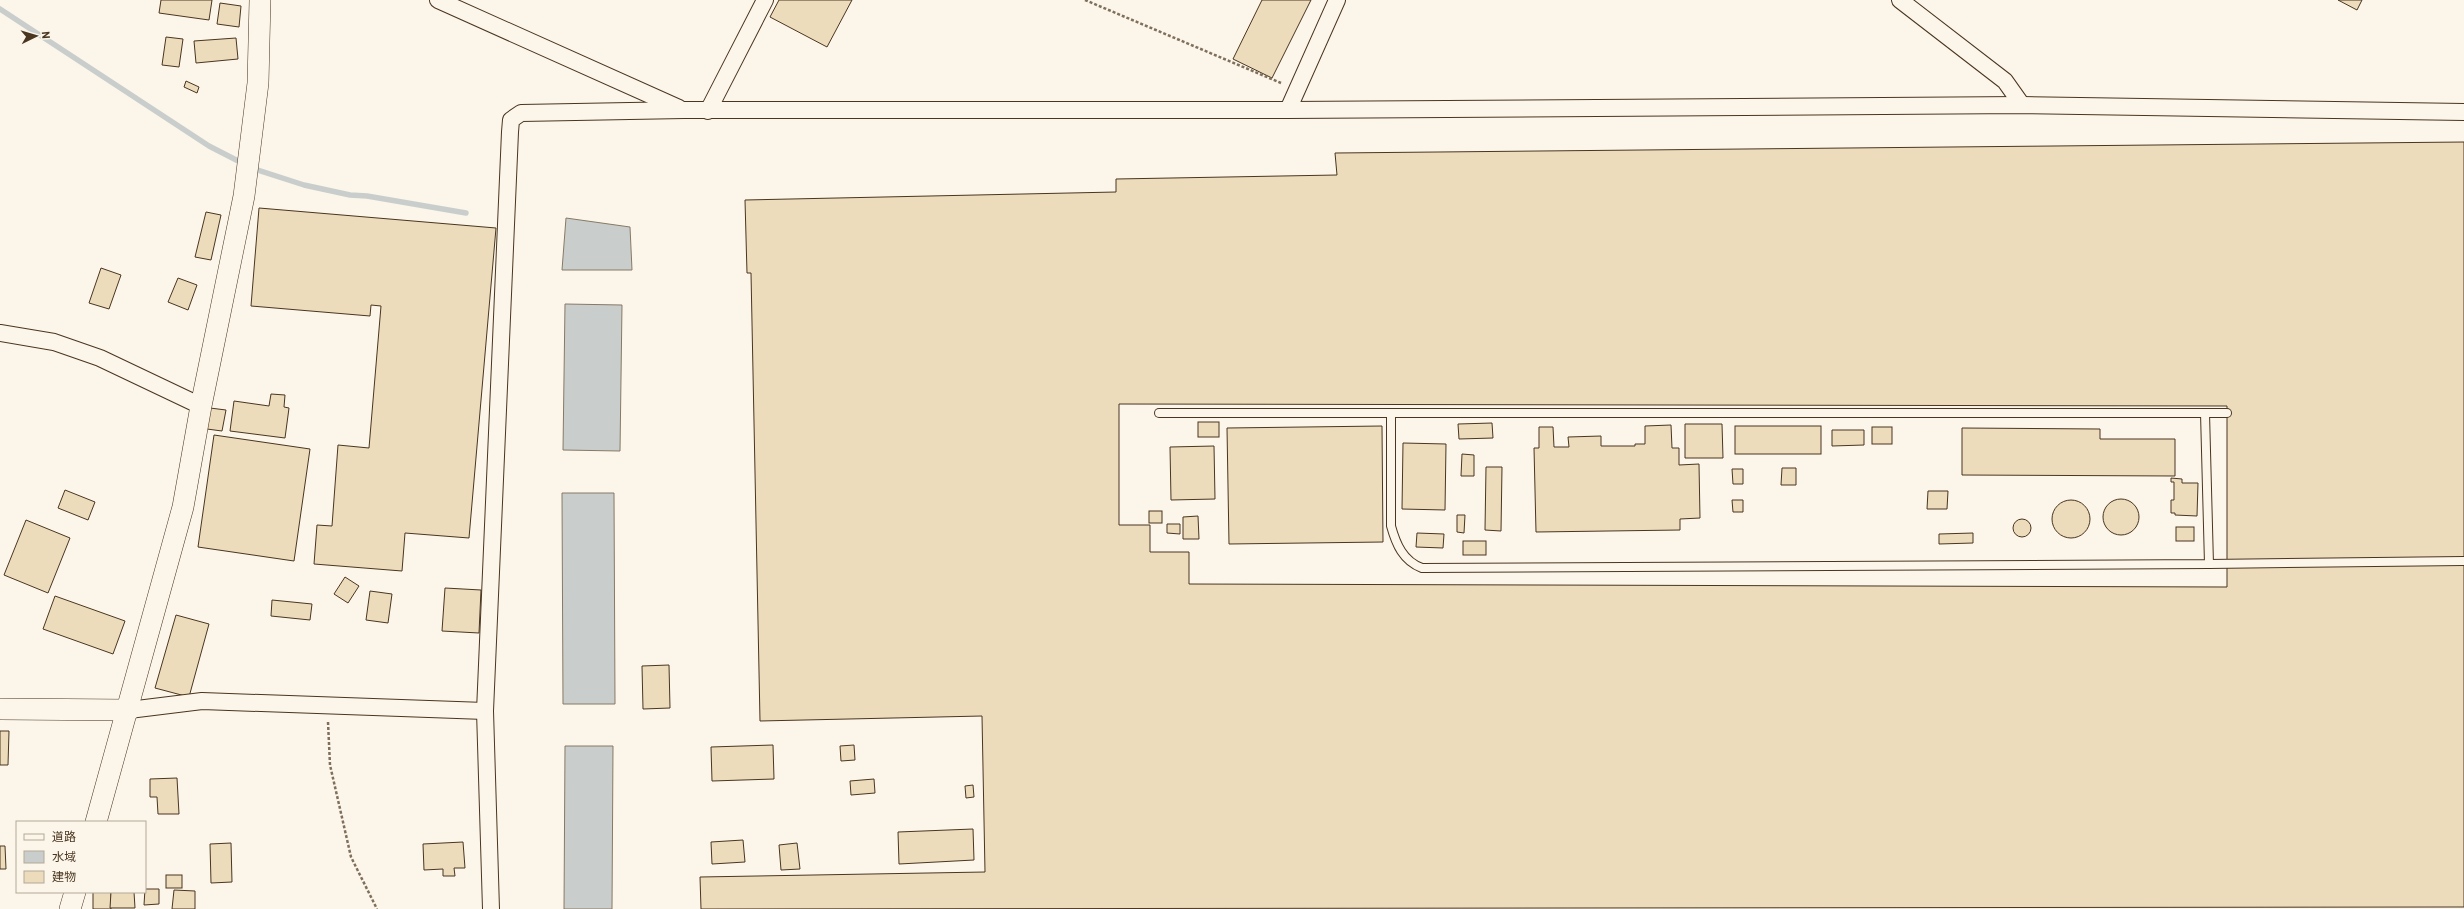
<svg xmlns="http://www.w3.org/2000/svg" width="2464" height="909" viewBox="0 0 2464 909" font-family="Barlow,'Noto Sans JP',sans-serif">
<rect width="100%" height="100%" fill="#fbf6e9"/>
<g fill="#c9cecd" stroke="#887966">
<polygon points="566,218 630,227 632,270 562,270"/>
<polygon points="565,304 622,305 620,451 563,450"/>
<polygon points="562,493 614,493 615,704 563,704"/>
<polygon points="565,746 613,746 612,909 564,909"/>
</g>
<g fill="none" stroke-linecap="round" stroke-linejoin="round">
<g stroke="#c9cecd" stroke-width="5.5">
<polyline points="0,9 209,146 244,164"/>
<polyline points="251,168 304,185 350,195 367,196 466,213"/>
</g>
</g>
<g fill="#ecdcbc" stroke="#4a3520" fill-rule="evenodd">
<polygon points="161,0 212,0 209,20 159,13"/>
<polygon points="779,0 852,0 827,47 770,17"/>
<polygon points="1262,0 1311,0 1272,78 1233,59"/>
<polygon points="2338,0 2362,0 2357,10"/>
<polygon points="220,3 241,6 239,27 217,24"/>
<polygon points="166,37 183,39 179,67 162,65"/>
<polygon points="236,38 238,59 196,63 194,41"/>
<polygon points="186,81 199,87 197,93 184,87"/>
<path d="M2464,142V907L701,909L700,877L985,872L982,716L760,721L751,273H747L745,200L1116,192V179L1337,175L1335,153ZM1119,404L2227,406V587L1189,584V552H1150V525H1119Z"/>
<polygon points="259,208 496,228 469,538 405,533 402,571 314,564 317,525 332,526 338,445 369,448 381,306 371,305 370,316 251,306"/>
<polygon points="206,212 221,215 211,260 195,257"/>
<polygon points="101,268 121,275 109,309 89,303"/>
<polygon points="178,278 197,285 188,310 168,302"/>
<polygon points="271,394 285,395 284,407 289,408 285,438 230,431 234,401 269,406"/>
<polygon points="210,408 226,410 222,431 207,429"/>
<rect x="1198" y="422" width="21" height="15"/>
<polygon points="1492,423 1493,438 1459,439 1458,424"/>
<polygon points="1685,424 1722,424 1723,458 1685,458"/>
<polygon points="1671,425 1672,448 1679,448 1679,465 1699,464 1700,518 1680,519 1680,530 1536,532 1534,448 1539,448 1539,427 1553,427 1554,447 1569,447 1568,437 1601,436 1601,446 1635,446 1635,444 1645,444 1645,426"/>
<polygon points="1382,426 1383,542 1229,544 1227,428"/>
<rect x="1735" y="426" width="86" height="28"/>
<rect x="1872" y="427" width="20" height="17"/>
<polygon points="1962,428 2100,429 2100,439 2175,439 2175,476 1962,475"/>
<polygon points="1832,430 1864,430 1864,445 1832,446"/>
<polygon points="214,435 310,449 294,561 198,547"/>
<polygon points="1403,443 1446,444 1445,510 1402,509"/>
<polygon points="1214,446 1215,499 1171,500 1170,447"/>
<polygon points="1462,454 1474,455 1474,476 1461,476"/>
<polygon points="1486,467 1502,467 1501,531 1485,530"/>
<polygon points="1782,468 1796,468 1796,485 1781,485"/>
<polygon points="1732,469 1743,469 1743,484 1733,484"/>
<polygon points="2171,478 2182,479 2182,483 2198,483 2197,516 2175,515 2175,513 2171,513 2171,500 2174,500 2174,482 2171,482"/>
<polygon points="65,490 95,502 88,520 58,508"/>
<polygon points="1928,491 1948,491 1947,509 1927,509"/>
<circle cx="2121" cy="517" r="18"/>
<polygon points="1732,500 1743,500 1743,512 1733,512"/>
<circle cx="2071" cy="519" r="19"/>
<rect x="1149" y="511" width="13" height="12"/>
<polygon points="1457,515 1465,515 1464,533 1457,532"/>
<polygon points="1198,516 1199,539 1183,539 1183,517"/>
<circle cx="2022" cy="528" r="9"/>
<polygon points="26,520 70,538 48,593 4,575"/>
<polygon points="1167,524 1180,524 1180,534 1167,533"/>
<rect x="2176" y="527" width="18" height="14"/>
<polygon points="1417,533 1444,534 1443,548 1416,547"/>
<polygon points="1973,533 1973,543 1939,544 1939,534"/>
<rect x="1463" y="541" width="23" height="14"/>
<polygon points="345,577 359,586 348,603 334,594"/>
<polygon points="445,588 481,590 479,633 442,631"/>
<polygon points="370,591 392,594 388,623 366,620"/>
<polygon points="55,596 125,621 113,654 43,629"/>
<polygon points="272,600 312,604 310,620 271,616"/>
<polygon points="176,615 209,624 189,697 155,688"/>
<polygon points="669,665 670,708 643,709 642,666"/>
<polygon points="0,731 9,731 8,765 0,765"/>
<polygon points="773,745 774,779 712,781 711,747"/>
<polygon points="854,745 855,760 841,761 840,746"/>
<polygon points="177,778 179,814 158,814 157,797 150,797 150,779"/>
<polygon points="874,779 875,793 851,795 850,781"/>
<polygon points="973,785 974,797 966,798 965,786"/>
<polygon points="973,829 974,860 899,864 898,832"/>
<polygon points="743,840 745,862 712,864 711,842"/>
<polygon points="463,842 465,868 454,868 455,876 443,876 443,869 424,870 423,844"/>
<polygon points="231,843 232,882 211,883 210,844"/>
<polygon points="797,843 800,869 781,870 779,845"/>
<polygon points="0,846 5,846 6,869 0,869"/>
<rect x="166" y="875" width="16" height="13"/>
<polygon points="145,889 159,889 159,904 144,905"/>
<polygon points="174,890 195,891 195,909 172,909"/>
<rect x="93" y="892" width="18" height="17"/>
<polygon points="111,892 134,892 135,908 110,908"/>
</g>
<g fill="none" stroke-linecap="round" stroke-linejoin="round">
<defs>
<g id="service">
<polyline points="1159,413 2227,413"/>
<path d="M1391,413V526C1396,544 1403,561 1422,568L2209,564L2205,413"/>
<polyline points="2209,564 2464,561"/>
</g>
<g id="minor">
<polyline points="438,0 679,108"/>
<polyline points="1900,0 2005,81 2022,105"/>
<polyline points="1288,110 1337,0"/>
<polyline points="708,111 765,0"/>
<polyline points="0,333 54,342 100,358 201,406"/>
<polyline points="129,710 202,701 485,711"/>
<polyline points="491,909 485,711 510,132 511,120 521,113 684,110 1288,110 2022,105 2464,112"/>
</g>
<g id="tertiary">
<polyline points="0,709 129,710"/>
<polyline points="96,822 183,507 201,406 244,196 258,83 260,0"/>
<polyline points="70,909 75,892"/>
</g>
</defs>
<use href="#service" stroke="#4a3520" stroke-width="10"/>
<use href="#minor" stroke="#4a3520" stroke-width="18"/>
<use href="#tertiary" stroke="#4a3520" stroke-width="22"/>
<g stroke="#7f6f5c" stroke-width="2.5" stroke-dasharray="3 2" stroke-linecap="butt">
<polyline points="1085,0 1281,83"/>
<polyline points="328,722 330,765 351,857 377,909"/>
</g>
<use href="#service" stroke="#fbf6e9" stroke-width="8"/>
<use href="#minor" stroke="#fbf6e9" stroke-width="16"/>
<use href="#tertiary" stroke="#fbf6e9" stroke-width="21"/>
</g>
<rect x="16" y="821" width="130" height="72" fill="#fbf6e9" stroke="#b4a999"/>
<rect x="24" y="834" width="20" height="6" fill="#fbf6e9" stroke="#b4a999"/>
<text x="52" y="841" font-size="12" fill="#4a3520">道路</text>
<rect x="24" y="851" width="20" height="12" fill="#c9cecd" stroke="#b4a999"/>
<text x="52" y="861" font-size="12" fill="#4a3520">水域</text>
<rect x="24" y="871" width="20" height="12" fill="#ecdcbc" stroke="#b4a999"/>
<text x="52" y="881" font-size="12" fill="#4a3520">建物</text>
<g transform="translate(36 36) rotate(85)" stroke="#fbf6e9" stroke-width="3" paint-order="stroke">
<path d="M0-3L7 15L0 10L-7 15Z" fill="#4a3520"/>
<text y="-6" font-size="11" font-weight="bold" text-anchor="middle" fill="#4a3520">N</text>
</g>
</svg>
